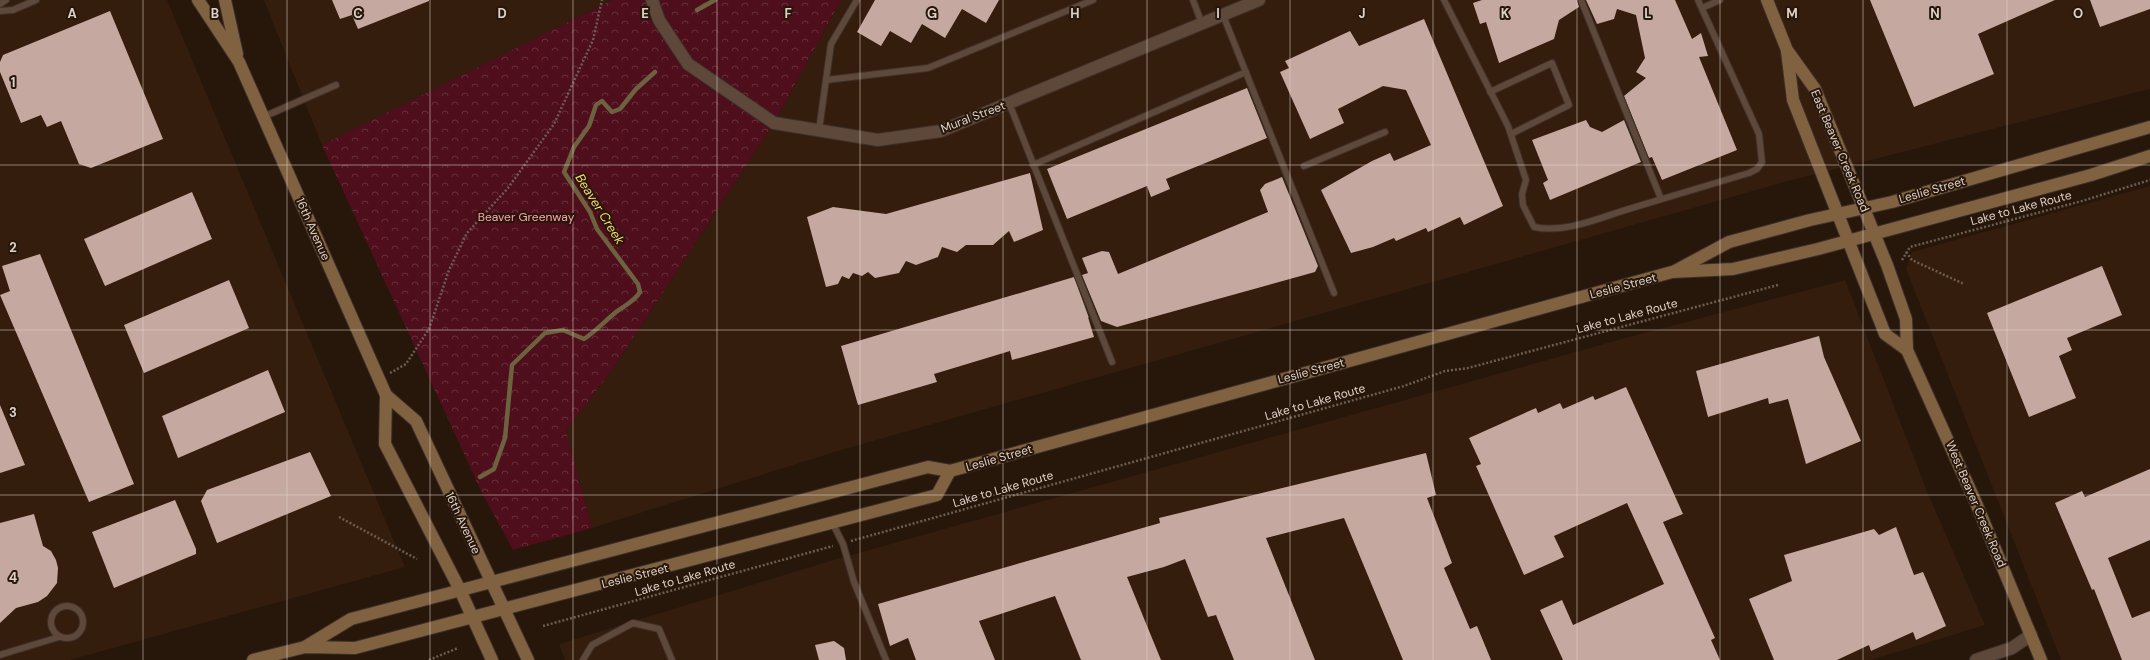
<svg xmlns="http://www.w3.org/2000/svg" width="2150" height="660" viewBox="0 0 2150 660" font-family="'DM Sans',sans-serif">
<defs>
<pattern id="park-crowns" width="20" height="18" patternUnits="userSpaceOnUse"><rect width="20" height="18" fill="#4e0e1b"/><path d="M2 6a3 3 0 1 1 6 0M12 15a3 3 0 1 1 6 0" fill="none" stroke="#67303b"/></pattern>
</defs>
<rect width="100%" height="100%" fill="#27160a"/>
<g fill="#341d0c">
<polygon points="0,0 167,0 405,567 70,660 0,660"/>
<polygon points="264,0 612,0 322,145"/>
<polygon points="841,0 2150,0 2150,89 1788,181 838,451 592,528 566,431 612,370 774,123"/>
<polygon points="2150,186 2150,660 2061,660 1906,269 1912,252"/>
<polygon points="1845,280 1927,491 1985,625 1871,660 565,660 559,644 830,561 1629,337"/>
</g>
<polygon fill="url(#park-crowns)" points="612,0 841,0 774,123 612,370 566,431 592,528 513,550 482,493 322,145"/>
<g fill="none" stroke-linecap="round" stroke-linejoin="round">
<g stroke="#6d6240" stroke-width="4.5">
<polyline points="697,10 715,0"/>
<path d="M480,477L494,469L505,438L512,365L545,333L563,330L584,339C596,331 605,321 616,312C625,305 634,302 640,292L638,284L597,229L590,212L564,172L574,147L589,126L596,105L602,101L612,112L620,109L636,89L655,72"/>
</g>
</g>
<g fill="#c5a8a0">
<polygon points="332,0 429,0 429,1 358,29 352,15 340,19"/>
<polygon points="875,0 999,0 986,23 962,9 945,38 922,24 911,43 890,31 881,46 857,32"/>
<polygon points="1482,0 1577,0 1579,7 1559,20 1554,39 1499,63 1486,22 1480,24 1473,3"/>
<polygon points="1586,0 1675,0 1692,39 1701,33 1708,56 1699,57 1737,150 1662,180 1652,157 1649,158 1624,96 1646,78 1636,72 1645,58 1636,15 1617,9 1614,19 1597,24"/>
<polygon points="1870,0 2055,0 1978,34 1994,74 1914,107"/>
<polygon points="2090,0 2150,0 2150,9 2100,27"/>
<polygon points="110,11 163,139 91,168 79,164 61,121 47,127 41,115 21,123 0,72 0,62 3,55"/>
<polygon points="1424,19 1503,206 1464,225 1460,217 1428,232 1426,228 1396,241 1394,238 1373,247 1351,253 1321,190 1372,161 1390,153 1394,161 1431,145 1406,90 1383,86 1338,109 1344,123 1310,139 1280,72 1289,68 1285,61 1350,31 1359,46"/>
<polygon points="1247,88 1267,138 1166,179 1170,189 1151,197 1147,186 1067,219 1047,169"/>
<polygon points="1586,120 1590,127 1602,132 1624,120 1641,162 1550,200 1543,183 1548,180 1532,140"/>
<polygon points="1030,173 1043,230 1014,242 1009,231 993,245 966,245 957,252 942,247 938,257 916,265 906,261 899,273 875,278 868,272 862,276 853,273 849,279 842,276 838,284 826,287 807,217 833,207 886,214"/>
<polygon points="1282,177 1318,266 1315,272 1117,327 1101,321 1082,275 1088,273 1082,258 1102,251 1109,252 1118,274 1268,212 1260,190 1265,184"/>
<polygon points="192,192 212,239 105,286 84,239"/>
<polygon points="40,254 134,484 89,502 0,295 10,291 2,266"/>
<polygon points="2102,266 2122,315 2067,338 2072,350 2059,356 2076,398 2029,417 1987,313"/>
<polygon points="1074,277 1089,318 1088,317 1094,337 1012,360 1010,351 934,374 937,382 858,405 841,346"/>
<polygon points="229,280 249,328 144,373 124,325"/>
<polygon points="1819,336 1824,357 1861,441 1806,464 1788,399 1769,404 1768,398 1708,417 1696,371"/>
<polygon points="268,370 285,412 178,458 162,416"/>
<polygon points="1626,387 1683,514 1663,522 1715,638 1711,640 1720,660 1563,660 1540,610 1562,600 1573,625 1664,584 1627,503 1554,536 1564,557 1524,575 1476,466 1481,464 1469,438 1536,408 1538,413 1560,403 1563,409 1593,396 1595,400"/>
<polygon points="0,405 25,465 0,473"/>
<polygon points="310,452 331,496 217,543 201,501 207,490"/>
<polygon points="1426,453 1436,495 1427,498 1452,563 1444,568 1470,629 1477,626 1491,660 1403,660 1344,518 1266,538 1315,660 1234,660 1216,615 1208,617 1185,559 1164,567 1127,577 1161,660 1081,660 1055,596 979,621 995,660 916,660 908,638 890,646 878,604 1160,523 1159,518"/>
<polygon points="2150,469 2150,540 2108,558 2132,618 2150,611 2150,660 2122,660 2094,589 2092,590 2055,503 2082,491 2085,497"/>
<polygon points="175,500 196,549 196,554 114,588 92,532"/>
<polygon points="34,514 43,546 51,551 56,560 58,568 57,583 47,596 38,602 16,608 0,623 0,523"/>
<polygon points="1896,527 1914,575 1923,572 1946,626 1916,640 1913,632 1871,651 1869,645 1837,660 1774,660 1749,599 1792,581 1784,555 1874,529 1879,535"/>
<polygon points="834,641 844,648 846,660 819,660 815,645"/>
</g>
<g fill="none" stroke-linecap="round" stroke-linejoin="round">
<defs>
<g id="lane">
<polyline points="1193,0 1202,24"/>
<path d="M1444,0L1508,126L1526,180L1522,194L1523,205L1534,227C1566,234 1601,217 1632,208C1671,196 1710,185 1749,173L1757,169L1762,162L1759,134L1698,0"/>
<polyline points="1581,0 1661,199"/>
<polyline points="0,4 6,0"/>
<polyline points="1702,8 1720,0"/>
<polyline points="0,11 13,10 36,0"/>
<polyline points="1223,15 1334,293"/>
<polyline points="826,80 928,68 1093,0"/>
<polyline points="1490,92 1552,63 1569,105 1511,134"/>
<polyline points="1009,103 1112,362"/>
<polyline points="263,117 336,85"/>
<polyline points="819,130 831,44 857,0"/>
<polyline points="1033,165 1246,72"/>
<polyline points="1304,166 1385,132"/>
<polyline points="833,524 843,544 854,582 886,660"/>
<circle cx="67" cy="622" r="16"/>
<polyline points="0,655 59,637"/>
<polyline points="583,660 592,645 633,623 659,629 672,660"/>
</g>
<g id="street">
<polyline points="652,0 659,20 688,64 774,123 878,140 941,131 1259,0"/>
<polyline points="1976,660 2012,648 2031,635"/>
</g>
<g id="secondary">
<polyline points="198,0 239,62 386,395 385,444 460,590 492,660"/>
<polyline points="225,0 237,54"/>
<polyline points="1767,0 1787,50 1815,89 1887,265 1906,319 1907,350 1976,503 2041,660"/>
<polyline points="1787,51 1793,100 1885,334 1907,350"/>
<polyline points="1675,271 1729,242 1810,220 1892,202 2150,127"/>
<polyline points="386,395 416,421 528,660"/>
<polyline points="305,647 351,619 928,467 950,471 1672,272 1733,269 1818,249 2091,175 2150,156"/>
<polyline points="253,660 305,647 355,648 937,495 950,471"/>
</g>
</defs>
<use href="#lane" stroke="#3d302c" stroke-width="8"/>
<use href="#street" stroke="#3d302c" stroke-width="14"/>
<use href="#secondary" stroke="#3d302c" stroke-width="14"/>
<g stroke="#6c5d52" stroke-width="2.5" stroke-dasharray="2 2" stroke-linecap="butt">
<polyline points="1906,252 1912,260 1964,284"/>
<polyline points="1902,260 1910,247 2082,201 2150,180"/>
<polyline points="390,373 406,364 429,329 449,270 467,233 508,188 554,124 593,40 602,0"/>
<polyline points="339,517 417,559"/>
<polyline points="851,541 1404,386 1445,371 1468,368 1778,285"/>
<polyline points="543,626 833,546"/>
<polyline points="429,660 458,648"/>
</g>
<use href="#lane" stroke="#5d483a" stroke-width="6"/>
<use href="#street" stroke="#5d483a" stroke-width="12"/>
<use href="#secondary" stroke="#806241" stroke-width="12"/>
</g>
<path fill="none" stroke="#ded1c9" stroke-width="1" stroke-opacity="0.55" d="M143,0V660M287,0V660M430,0V660M573,0V660M717,0V660M860,0V660M1003,0V660M1147,0V660M1290,0V660M1433,0V660M1577,0V660M1720,0V660M1863,0V660M2007,0V660M0,165H2150M0,330H2150M0,495H2150"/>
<g text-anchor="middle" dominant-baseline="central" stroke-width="4" stroke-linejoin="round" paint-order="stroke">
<g font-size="12" fill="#ded1c9" stroke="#27160a">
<text transform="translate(973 117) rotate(-21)">Mural Street</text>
<text transform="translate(1840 151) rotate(67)">East Beaver Creek Road</text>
<text transform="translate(1932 190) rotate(-16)">Leslie Street</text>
<text transform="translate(2021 208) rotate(-15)">Lake to Lake Route</text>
<text transform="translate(313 229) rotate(66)">16th Avenue</text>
<text transform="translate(1623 286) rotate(-15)">Leslie Street</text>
<text transform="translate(1627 316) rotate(-15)">Lake to Lake Route</text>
<text transform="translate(1311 371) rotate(-15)">Leslie Street</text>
<text transform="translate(1315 402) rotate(-16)">Lake to Lake Route</text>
<text transform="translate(999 458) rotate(-16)">Leslie Street</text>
<text transform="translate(1003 489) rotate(-16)">Lake to Lake Route</text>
<text transform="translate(1976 504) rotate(67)">West Beaver Creek Road</text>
<text transform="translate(463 523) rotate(65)">16th Avenue</text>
<text transform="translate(635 576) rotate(-14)">Leslie Street</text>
<text transform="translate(685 578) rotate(-16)">Lake to Lake Route</text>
</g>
<g font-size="12" fill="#fba2a9" stroke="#27160a">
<text x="526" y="217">Beaver Greenway</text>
</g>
<g font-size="13" font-style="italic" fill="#f5da6d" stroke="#27160a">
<text transform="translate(600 209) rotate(58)">Beaver Creek</text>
</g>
</g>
<g font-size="13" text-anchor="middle" font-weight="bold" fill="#ded1c9" stroke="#27160a" stroke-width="4" stroke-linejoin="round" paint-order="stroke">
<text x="72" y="18">A</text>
<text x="215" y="18">B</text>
<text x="358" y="18">C</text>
<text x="502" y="18">D</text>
<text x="645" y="18">E</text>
<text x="788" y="18">F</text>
<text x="932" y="18">G</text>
<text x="1075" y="18">H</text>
<text x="1218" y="18">I</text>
<text x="1362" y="18">J</text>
<text x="1505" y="18">K</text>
<text x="1648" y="18">L</text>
<text x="1792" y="18">M</text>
<text x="1935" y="18">N</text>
<text x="2078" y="18">O</text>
<text x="13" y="87">1</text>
<text x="13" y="252">2</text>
<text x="13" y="417">3</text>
<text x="13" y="582">4</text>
</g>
</svg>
